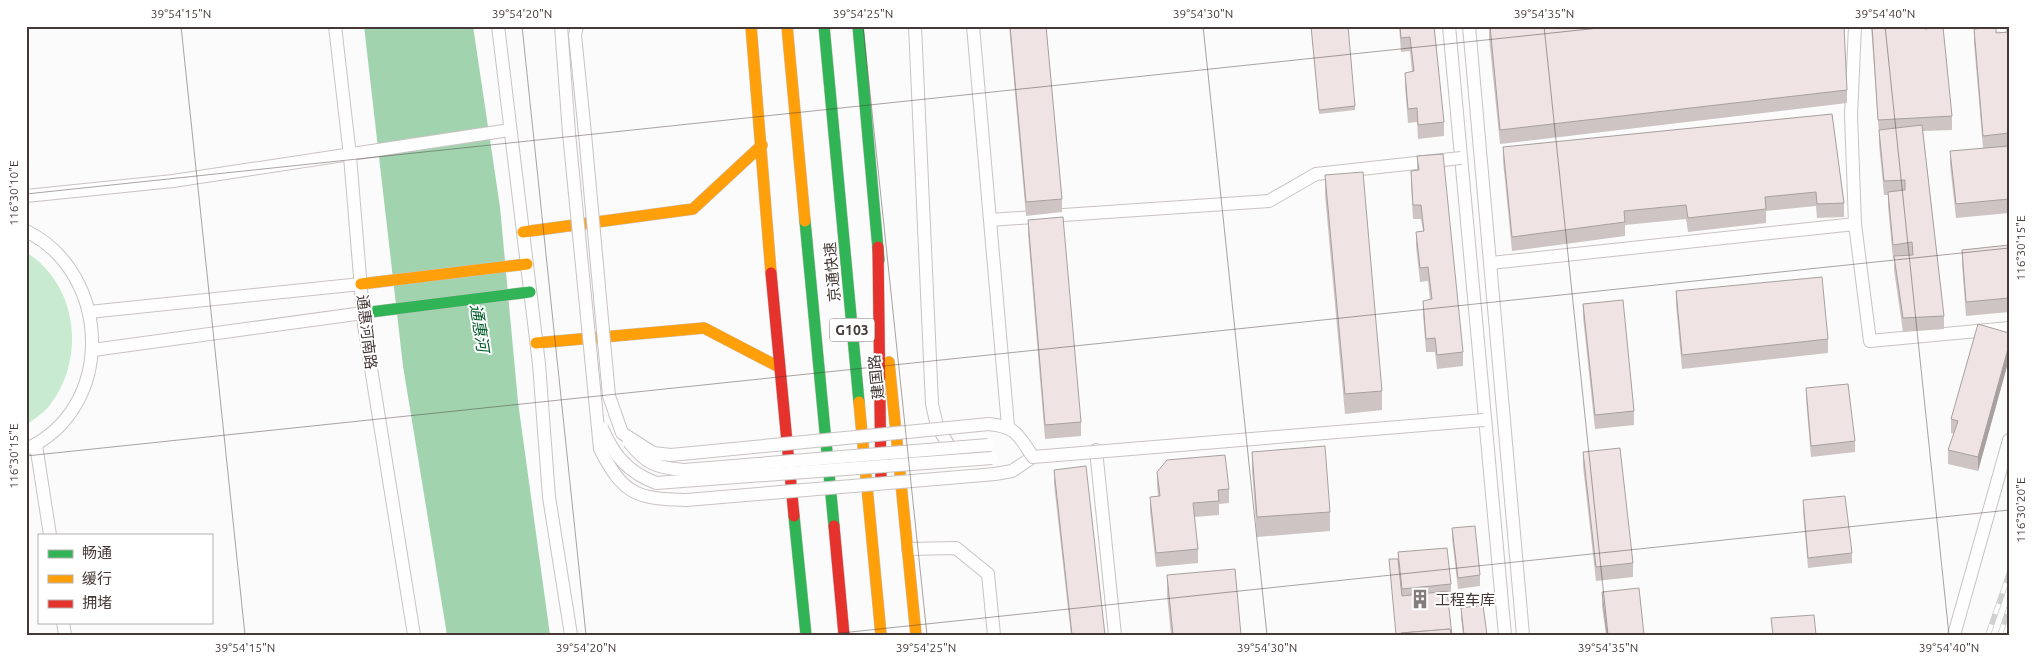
<svg xmlns="http://www.w3.org/2000/svg" width="2035" height="661" viewBox="0 0 2035 661" font-family="Ubuntu,'Noto Sans SC',sans-serif">
<rect width="100%" height="100%" fill="#fbfbfb"/>
<path fill="#c8ebd0" d="M26,252C78,285 86,358 50,405C44,413 34,419 26,425Z"/>
<polygon fill="#a1d4ae" points="364,26 473,26 500,207 518,402 550,635 447,635 403,366"/>
<g fill="none" stroke-linecap="round" stroke-linejoin="round">
<defs>
<g id="street">
<polyline points="335,26 350,156 364,325 414,635"/>
<polyline points="498,26 539,364 549,497 571,635"/>
<polyline points="561,26 569,133"/>
<polyline points="577,26 575,35 585,134"/>
<polyline points="915,26 932,404 937,426 951,449"/>
<polyline points="1449,26 1505,635"/>
<polyline points="1469,26 1523,635"/>
<polyline points="1855,26 1851,115 1855,224 1870,341 2009,328"/>
<polyline points="26,196 173,181 510,130"/>
<path d="M26,231C112,273 116,409 26,449"/>
<polyline points="1491,263 1855,224"/>
<polyline points="89,312 361,284"/>
<polyline points="93,350 363,313"/>
<polyline points="36,445 50,535"/>
<polyline points="1096,450 1115,635"/>
<polyline points="995,474 1012,471 1033,457"/>
<polyline points="908,549 956,548 988,574 994,635"/>
<polyline points="63,622 65,635"/>
<polyline points="1954,635 2009,440"/>
</g>
<g id="fast">
<polyline points="824,26 859,402"/>
<polyline points="858,26 879,260"/>
<polyline points="805,221 834,526"/>
<polyline points="363,313 530,292"/>
<polyline points="794,516 806,635"/>
</g>
<g id="slow">
<polyline points="751,26 771,273"/>
<polyline points="787,26 805,221"/>
<polyline points="523,232 693,209 762,145"/>
<polyline points="361,284 527,264"/>
<polyline points="536,343 704,328 779,367"/>
<polyline points="889,362 916,635"/>
<polyline points="859,402 881,635"/>
</g>
<g id="jam">
<polyline points="878,247 881,481"/>
<polyline points="771,273 794,516"/>
<polyline points="834,526 844,635"/>
</g>
</defs>
<use href="#street" stroke="#c9c3c2" stroke-width="14"/>
<use href="#fast" stroke="#c9c3c2" stroke-width="12"/>
<use href="#slow" stroke="#c9c3c2" stroke-width="12"/>
<use href="#jam" stroke="#c9c3c2" stroke-width="12"/>
<use href="#street" stroke="#fefefe" stroke-width="12"/>
<use href="#fast" stroke="#30b455" stroke-width="11"/>
<use href="#slow" stroke="#ff9f0a" stroke-width="11"/>
<use href="#jam" stroke="#e5322d" stroke-width="11"/>
<defs>
<g id="rail">
<polyline points="1973,26 2009,31"/>
<polyline points="1988,635 2009,574"/>
<polyline points="2000,635 2009,608"/>
</g>
</defs>
<use href="#rail" stroke="#d1d0d0" stroke-width="5.5"/>
<use href="#rail" stroke="#fff" stroke-width="4" stroke-dasharray="11" stroke-linecap="butt"/>
<defs>
<g id="street-bridge">
<polyline points="973,26 1008,426"/>
<path d="M569,133L600,449C623,494 636,499 686,500L995,474"/>
<path d="M585,134L609,396L622,433L653,453L671,455L989,424C1017,427 1018,435 1033,457L1484,420"/>
<polyline points="990,220 1269,201 1316,174 1461,158"/>
<path d="M602,428C614,456 628,472 656,483L992,458"/>
<path d="M629,442C646,464 657,468 684,470L988,445"/>
</g>
</defs>
<use href="#street-bridge" stroke="#c9c3c2" stroke-width="14" stroke-linecap="butt"/>
<use href="#street-bridge" stroke="#fefefe" stroke-width="12"/>
</g>
<g fill="#cec4c3">
<polygon points="1009,26 1046,26 1062,199 1062,212 1026,216"/>
<polygon points="1311,26 1355,106 1355,110 1319,114"/>
<polygon points="1399,26 1434,26 1444,122 1444,136 1418,139 1417,122 1408,123 1405,87 1405,73 1412,72 1410,51 1401,52"/>
<polygon points="1489,26 1847,90 1847,103 1500,144 1489,38"/>
<polygon points="1871,26 1926,26 1952,116 1952,130 1923,131 1944,316 1944,329 1903,332 1894,270 1894,259 1893,259 1888,206 1888,195 1884,195 1879,144 1879,134"/>
<polygon points="1974,29 1996,33 2009,32 2009,213 1956,218 1950,165 1950,151 1983,148 1974,43"/>
<polygon points="1832,114 1844,203 1844,217 1817,218 1816,206 1766,211 1766,223 1688,232 1686,219 1625,225 1625,236 1512,251 1503,161 1503,147"/>
<polygon points="1417,156 1463,352 1463,366 1437,369 1435,352 1426,352 1423,315 1423,301 1430,300 1428,281 1420,282 1416,246 1416,232 1423,231 1421,219 1413,219 1411,185 1411,171 1417,170"/>
<polygon points="1325,175 1382,391 1382,410 1345,414 1325,195"/>
<polygon points="1028,220 1081,422 1081,436 1045,439 1028,234"/>
<polygon points="2009,245 2009,312 1966,316 1962,264 1962,250"/>
<polygon points="1676,291 1828,339 1828,353 1682,369 1676,305"/>
<polygon points="1583,304 1634,411 1634,425 1595,429 1583,317"/>
<polygon points="2009,333 2009,359 1978,471 1948,464 1948,450 1954,434 1951,433 1951,419"/>
<polygon points="1806,388 1855,441 1855,452 1811,457 1806,399"/>
<polygon points="1252,452 1330,512 1330,531 1257,537 1252,471"/>
<polygon points="1583,452 1633,563 1633,577 1596,581 1583,466"/>
<polygon points="1054,470 1105,635 1071,635 1054,484"/>
<polygon points="1157,472 1229,489 1229,503 1219,504 1219,515 1194,517 1198,549 1198,563 1156,567 1150,511 1150,497 1158,496 1157,486"/>
<polygon points="1803,500 1852,553 1852,563 1808,568 1803,511"/>
<polygon points="1452,528 1480,575 1480,586 1458,589 1452,539"/>
<polygon points="1398,552 1451,584 1451,594 1448,595 1396,635"/>
<polygon points="1167,575 1241,635 1171,635 1167,595"/>
<polygon points="1602,592 1644,635 1606,635 1602,606"/>
<polygon points="1461,608 1487,635 1463,635 1461,618"/>
</g>
<polygon fill="#a7a09f" points="2009,345 2009,359 1978,471 1978,457"/>
<g fill="#efe4e3" stroke="#a7a09f">
<polygon points="1010,26 1046,26 1062,199 1026,202"/>
<polygon points="1311,26 1348,26 1355,106 1319,110"/>
<polygon points="1400,26 1434,26 1444,122 1418,125 1417,108 1408,109 1405,73 1414,71 1410,37 1401,38"/>
<polygon points="1490,26 1844,26 1847,90 1500,130"/>
<polygon points="1872,26 1926,26 1925,29 1943,27 1952,116 1878,120"/>
<polygon points="1996,27 1996,33 2009,32 2009,133 1983,136 1974,29"/>
<polygon points="1832,114 1844,203 1817,204 1816,192 1765,197 1766,209 1688,218 1686,205 1624,211 1625,222 1512,237 1503,147"/>
<polygon points="1922,125 1944,316 1903,318 1894,256 1913,255 1912,242 1893,245 1888,192 1905,190 1905,180 1884,181 1879,130"/>
<polygon points="2009,146 2009,199 1956,204 1950,151"/>
<polygon points="1443,154 1463,352 1437,355 1435,338 1426,339 1423,301 1432,299 1428,267 1420,268 1416,232 1424,231 1421,205 1413,205 1411,171 1419,170 1417,156"/>
<polygon points="1363,172 1382,391 1345,394 1325,175"/>
<polygon points="1063,217 1081,422 1045,425 1028,220"/>
<polygon points="2009,245 2009,298 1966,302 1962,250"/>
<polygon points="1822,277 1828,339 1682,355 1676,291"/>
<polygon points="1623,300 1634,411 1595,415 1583,304"/>
<polygon points="1978,324 2009,333 2009,345 1978,457 1948,450 1958,421 1951,419"/>
<polygon points="1848,384 1855,441 1811,446 1806,388"/>
<polygon points="1325,446 1330,512 1257,517 1252,452"/>
<polygon points="1620,448 1633,563 1596,567 1583,452"/>
<polygon points="1225,455 1229,489 1218,490 1219,501 1193,503 1198,549 1156,553 1150,497 1160,496 1157,472 1167,460"/>
<polygon points="1086,466 1105,635 1072,635 1054,470"/>
<polygon points="1845,496 1852,553 1808,558 1803,500"/>
<polygon points="1475,526 1480,575 1458,578 1452,528"/>
<polygon points="1447,548 1451,584 1402,589 1398,552"/>
<polygon points="1389,559 1398,559 1402,596 1447,591 1452,635 1451,635 1450,629 1401,633 1401,635 1396,635"/>
<polygon points="1235,569 1241,635 1173,635 1167,575"/>
<polygon points="1639,588 1644,635 1607,635 1602,592"/>
<polygon points="1483,605 1487,635 1464,635 1461,608"/>
<polygon points="1814,615 1816,635 1773,635 1771,618"/>
<polygon points="1450,629 1451,635 1401,635 1401,633"/>
</g>
<path fill="none" stroke="#453837" stroke-width="1" stroke-opacity="0.45" d="M181,26L245,635M522,26L586,635M863,26L927,635M1203,26L1267,635M1544,26L1608,635M1885,26L1949,635M26,194L1618,26M26,456L2009,248M822,635L2009,510"/>
<defs>
<symbol id="building-bare" viewBox="-9 -9 18 18"><path d="M-4-6H4V6H1V3H-1V6H-4ZM-2.5-4.3h1.7v1.8h-1.7ZM.8-4.3h1.7v1.8H.8ZM-2.5-1h1.7V.8h-1.7ZM.8-1h1.7V.8H.8Z" fill="#857c7c" stroke="#fff" stroke-width="2.5" paint-order="stroke"/></symbol>
</defs>
<g fill-rule="evenodd">
<use href="#building-bare" x="1406" y="585" width="28" height="28"/>
</g>
<g text-anchor="middle" dominant-baseline="central" stroke-width="4" stroke-linejoin="round" paint-order="stroke">
<rect fill="#fff" stroke="#7d7473" stroke-width="1" x="829.5" y="318.5" width="45" height="23" rx="4"/>
<g font-size="14" font-weight="bold" fill="#453837">
<text x="852" y="330">G103</text>
</g>
<g font-size="15" fill="#453837" stroke="#fff">
<text transform="translate(832 272) rotate(-95)">京通快速</text>
<text transform="translate(367 332) rotate(83)">通惠河南路</text>
<text transform="translate(876 377) rotate(-96)">建国路</text>
</g>
<g font-size="15" fill="#453837" stroke="#fff" text-anchor="start">
<text x="1435" y="599">工程车库</text>
</g>
<g font-size="16" font-style="italic" fill="#005c2a" stroke="#fff">
<text transform="translate(480 328) rotate(81)">通惠河</text>
</g>
</g>
<rect width="2035" height="661" fill="none" stroke="#ffffff" stroke-width="55"/>
<rect x="38" y="534" width="175" height="90" fill="#ffffff" stroke="#b5afaf"/>
<rect x="48" y="550" width="25" height="8" fill="#30b455" stroke="#b5afaf"/>
<text x="82" y="558" font-size="15" fill="#453837">畅通</text>
<rect x="48" y="575" width="25" height="8" fill="#ff9f0a" stroke="#b5afaf"/>
<text x="82" y="584" font-size="15" fill="#453837">缓行</text>
<rect x="48" y="600" width="25" height="8" fill="#e5322d" stroke="#b5afaf"/>
<text x="82" y="608" font-size="15" fill="#453837">拥堵</text>
<rect x="28" y="28" width="1980" height="606" fill="none" stroke="#453837" stroke-width="2"/>
<g font-size="12" text-anchor="middle" fill="#453837">
<text x="181" y="18">39°54'15"N</text>
<text x="522" y="18">39°54'20"N</text>
<text x="863" y="18">39°54'25"N</text>
<text x="1203" y="18">39°54'30"N</text>
<text x="1544" y="18">39°54'35"N</text>
<text x="1885" y="18">39°54'40"N</text>
<text transform="translate(14 193) rotate(-90)" y="4">116°30'10"E</text>
<text transform="translate(2021 248) rotate(-90)" y="4">116°30'15"E</text>
<text transform="translate(14 456) rotate(-90)" y="4">116°30'15"E</text>
<text transform="translate(2021 510) rotate(-90)" y="4">116°30'20"E</text>
<text x="245" y="652">39°54'15"N</text>
<text x="586" y="652">39°54'20"N</text>
<text x="926" y="652">39°54'25"N</text>
<text x="1267" y="652">39°54'30"N</text>
<text x="1608" y="652">39°54'35"N</text>
<text x="1949" y="652">39°54'40"N</text>
</g>
</svg>
